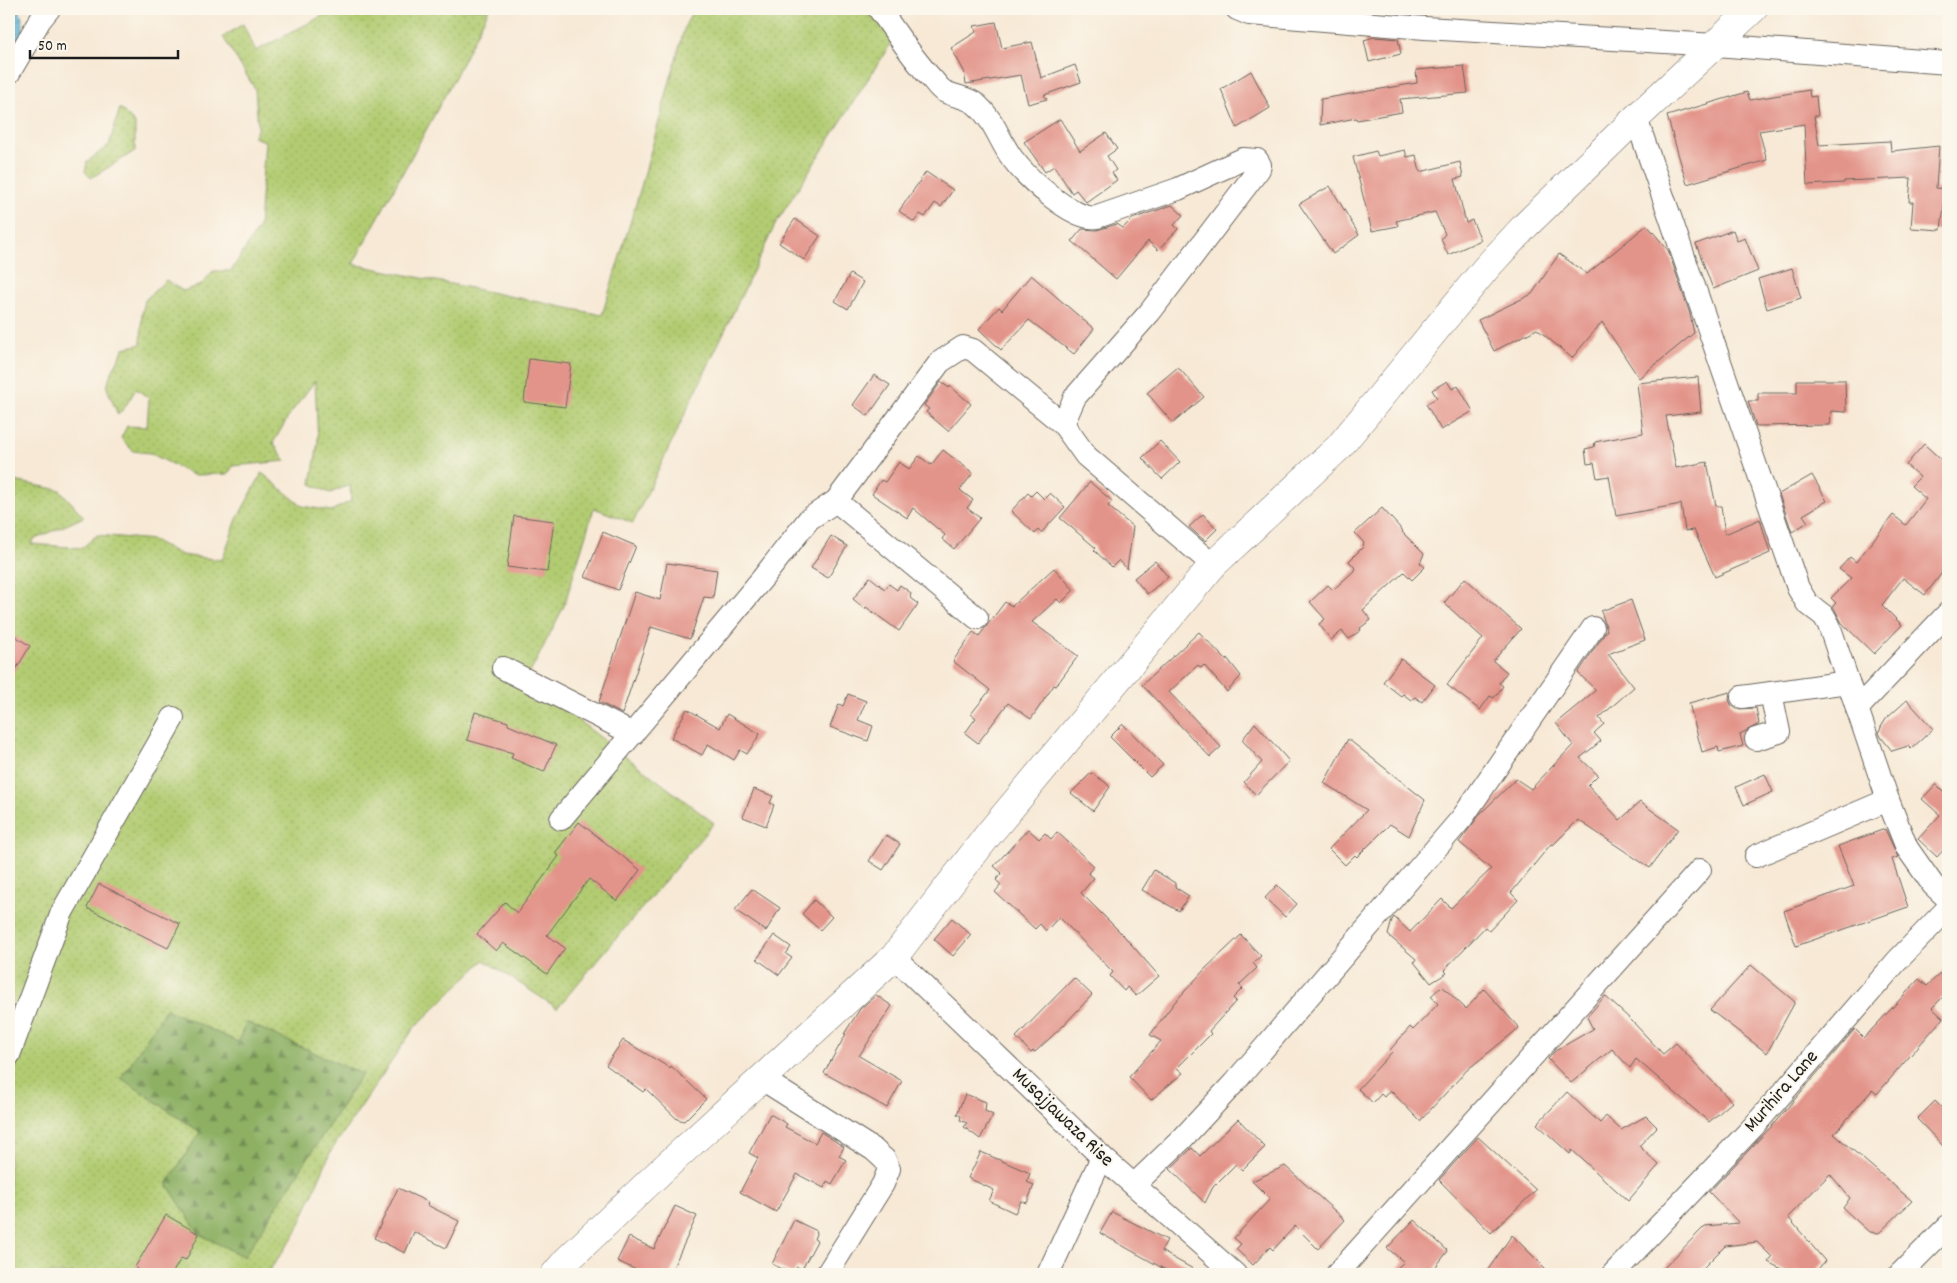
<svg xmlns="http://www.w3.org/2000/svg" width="1957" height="1283" viewBox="0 0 1957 1283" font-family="Dekko,sans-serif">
<defs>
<pattern id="grass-dots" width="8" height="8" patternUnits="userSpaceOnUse" patternTransform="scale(1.25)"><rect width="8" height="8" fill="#b2cc72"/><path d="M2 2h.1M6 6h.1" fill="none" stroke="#98af62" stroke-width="1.8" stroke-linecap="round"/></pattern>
<pattern id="forest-firs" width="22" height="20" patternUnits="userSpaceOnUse" patternTransform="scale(1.25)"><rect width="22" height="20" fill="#8db064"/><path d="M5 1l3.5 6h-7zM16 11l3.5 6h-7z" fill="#728e52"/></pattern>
<pattern id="water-waves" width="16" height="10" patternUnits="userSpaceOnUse" patternTransform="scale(1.25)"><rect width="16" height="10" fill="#55afd3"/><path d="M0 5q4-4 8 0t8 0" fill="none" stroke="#468eaa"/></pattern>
</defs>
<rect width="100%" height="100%" fill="#fbf7ec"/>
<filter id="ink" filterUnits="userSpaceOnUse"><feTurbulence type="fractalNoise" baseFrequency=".02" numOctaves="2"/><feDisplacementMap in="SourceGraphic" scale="10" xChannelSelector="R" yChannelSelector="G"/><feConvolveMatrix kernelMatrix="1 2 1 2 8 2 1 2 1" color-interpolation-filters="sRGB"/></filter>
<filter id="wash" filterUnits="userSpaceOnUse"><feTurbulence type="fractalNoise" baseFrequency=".0096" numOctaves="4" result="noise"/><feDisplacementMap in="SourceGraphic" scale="20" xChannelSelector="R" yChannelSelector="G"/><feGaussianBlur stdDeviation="1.12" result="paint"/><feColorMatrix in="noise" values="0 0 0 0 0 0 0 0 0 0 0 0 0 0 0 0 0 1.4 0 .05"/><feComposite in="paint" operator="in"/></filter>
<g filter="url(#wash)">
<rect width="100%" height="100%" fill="#f7e9d6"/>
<g fill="url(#grass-dots)" stroke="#677447">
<polygon points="335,9 489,9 456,75 353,264 602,315 641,187 685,26 694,9 880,9 900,29 776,223 633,523 594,508 564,606 526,681 714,823 557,1008 484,960 414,1028 331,1151 296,1233 267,1274 9,1274 9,480 60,490 84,517 33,540 31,544 82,548 97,535 153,540 181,555 222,560 237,519 262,473 302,506 331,511 351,501 350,485 330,493 311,484 318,442 315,381 290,414 273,443 286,461 233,466 228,474 193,475 150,453 133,451 121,438 127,426 147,427 149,398 136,389 125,407 118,415 107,388 110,376 124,348 141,344 142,314 145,300 166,280 183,291 201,285 213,271 231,271 259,227 265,141 253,137 258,128 255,89 223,37 243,24 256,51"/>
<polygon points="120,108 135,123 135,151 91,178 85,172 87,162 109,145"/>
</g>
<polygon fill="url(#forest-firs)" stroke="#546640" points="166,1009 238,1042 246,1022 362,1074 244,1257 199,1234 167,1184 200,1132 121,1078"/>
<path fill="url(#water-waves)" stroke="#386678" d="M9,9H18C30,29 18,48 9,67Z"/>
<g id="blocks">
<g fill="#e3948a">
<polygon points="996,22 1002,48 1032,42 1041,78 1075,65 1081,82 1044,95 1047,99 1028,104 1021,75 966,84 964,71 951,48 976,32 974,26"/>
<polygon points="1374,37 1398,39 1401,54 1369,62 1364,40"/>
<polygon points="1464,66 1468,93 1400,99 1402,112 1357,120 1356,118 1320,125 1321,99 1417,83 1416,70"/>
<polygon points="1251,71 1270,108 1237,128 1221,89"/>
<polygon points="1809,90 1810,97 1816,96 1818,116 1814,116 1819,145 1890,141 1891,151 1939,146 1936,188 1946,189 1941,230 1911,228 1913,202 1909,202 1911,178 1844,181 1844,183 1807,185 1804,124 1759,131 1767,160 1687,184 1667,116 1747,92 1750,100"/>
<polygon points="1060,119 1080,151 1106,133 1117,149 1107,156 1116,170 1112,173 1117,180 1086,202 1076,190 1072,193 1054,166 1045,172 1024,142"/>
<polygon points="1405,150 1407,157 1416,155 1420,172 1460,162 1463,177 1455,179 1466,223 1472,220 1481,240 1448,255 1441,239 1445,234 1435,212 1396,221 1398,226 1372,231 1353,157 1376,151 1378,156"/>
<polygon points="926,172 953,190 941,207 935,203 925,217 920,214 914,222 899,211"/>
<polygon points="1330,186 1359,235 1333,254 1299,204"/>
<polygon points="1172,205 1183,215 1174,225 1178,229 1158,250 1148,241 1116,279 1072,241 1082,229 1097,230 1117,224 1123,228 1132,219"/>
<polygon points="795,219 820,236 804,260 779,243"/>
<polygon points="1647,225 1668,250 1690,314 1694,333 1639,378 1602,322 1572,358 1537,329 1494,351 1478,320 1532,294 1559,254 1587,274"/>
<polygon points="1733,230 1737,241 1745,238 1758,271 1713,289 1696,244"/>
<polygon points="1792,268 1801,298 1767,309 1758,279"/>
<polygon points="850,274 863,282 848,309 835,301"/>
<polygon points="1031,275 1094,329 1074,354 1029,320 1001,350 979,329 999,307 1002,310"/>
<polygon points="529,359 571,364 565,407 524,402"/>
<polygon points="1178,367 1204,397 1173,423 1147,393"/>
<polygon points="874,375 890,385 868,416 853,405"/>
<polygon points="1698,377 1701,412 1666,416 1676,468 1707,462 1716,506 1721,506 1725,534 1760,519 1770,553 1715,577 1694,530 1685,531 1681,504 1616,516 1609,476 1597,478 1594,463 1587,464 1585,449 1594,447 1595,442 1643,433 1637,383"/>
<polygon points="1797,380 1845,380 1846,412 1831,411 1830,425 1756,426 1748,401 1758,401 1758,393 1797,393"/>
<polygon points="1447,381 1452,389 1458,386 1473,411 1441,430 1426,404 1437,398 1432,390"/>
<polygon points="941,382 949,388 950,386 971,404 948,431 926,412 929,409 924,405"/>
<polygon points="1160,441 1180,462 1162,479 1142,458"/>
<polygon points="1924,444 1948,466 1948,565 1925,595 1903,578 1882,605 1902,625 1874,654 1842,623 1833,606 1836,603 1831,598 1851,578 1839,569 1850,557 1856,562 1893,515 1906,525 1926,499 1911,486 1920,477 1906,465"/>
<polygon points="943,450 973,473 960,490 973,500 967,508 980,518 954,549 942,539 945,535 913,508 907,518 872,494 881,480 885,482 899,462 909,469 919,456 931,465"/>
<polygon points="1812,475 1827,501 1803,515 1808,522 1792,532 1779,494"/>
<polygon points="1090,482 1112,501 1108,506 1133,527 1127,569 1119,560 1112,567 1094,550 1096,548 1060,518"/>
<polygon points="1036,491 1044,499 1050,493 1065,507 1041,533 1038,530 1035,534 1011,511 1028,493 1031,496"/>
<polygon points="1382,508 1403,531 1402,532 1424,554 1420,563 1425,567 1412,580 1404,572 1363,610 1371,620 1360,628 1361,630 1349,639 1342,631 1331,640 1319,624 1325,619 1310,602 1328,585 1333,590 1356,569 1349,561 1364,546 1363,545 1364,543 1355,533"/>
<polygon points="1203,514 1217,529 1205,541 1189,527"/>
<polygon points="514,516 554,521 547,572 507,567"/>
<polygon points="603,532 636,546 618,590 585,577"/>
<polygon points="831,536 847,546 828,578 811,568"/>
<polygon points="1155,561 1168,577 1147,594 1134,578"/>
<polygon points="667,563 717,570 713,598 704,597 690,639 651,627 622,714 599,702 635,592 660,600"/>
<polygon points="1054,568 1074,590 1061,603 1057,599 1032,622 1078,656 1056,686 1054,685 1031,719 1008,703 978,743 965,733 976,718 971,714 990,690 953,661 973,632 979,636 1005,602 1012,606"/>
<polygon points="870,577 885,589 889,584 897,590 900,585 911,593 910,598 918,604 899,631 866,607 865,609 853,599"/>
<polygon points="1465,578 1521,629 1493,661 1507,672 1499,683 1503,686 1494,698 1490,696 1480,710 1447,685 1483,638 1444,603"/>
<polygon points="1631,600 1645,640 1608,654 1634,687 1599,718 1604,724 1594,733 1601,741 1580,758 1598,775 1588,785 1620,820 1640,802 1678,829 1650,868 1578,820 1553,845 1551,844 1511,893 1518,900 1489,931 1485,927 1444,970 1447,973 1431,983 1414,962 1416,959 1388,935 1392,920 1394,917 1410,932 1442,899 1451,908 1491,869 1459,842 1481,813 1516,779 1531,789 1573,745 1556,723 1596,690 1578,673 1607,630 1601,611"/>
<polygon points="9,632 30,646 9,681"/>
<polygon points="1199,632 1226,660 1227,658 1241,676 1227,692 1204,665 1201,668 1198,665 1169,692 1221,747 1210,757 1142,685"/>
<polygon points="1401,659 1435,685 1422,702 1415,697 1411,700 1403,694 1401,696 1383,682"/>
<polygon points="1730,692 1729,699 1731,705 1737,709 1756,708 1759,724 1740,734 1743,746 1719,752 1718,747 1702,752 1689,703"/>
<polygon points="848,694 866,701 858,720 873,726 868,741 830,727 839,704 843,706"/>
<polygon points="1907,700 1933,729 1911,749 1908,746 1892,751 1881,737 1879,733 1881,727 1886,719"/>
<polygon points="687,709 720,728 727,714 760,734 747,754 740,750 734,760 708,744 702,755 671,738"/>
<polygon points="475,712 508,722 508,725 556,745 544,772 511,758 513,753 467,740"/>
<polygon points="1255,723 1289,761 1256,795 1244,782 1262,762 1242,740"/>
<polygon points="1123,724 1163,765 1150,777 1110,737"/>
<polygon points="1348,739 1425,800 1409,836 1390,824 1357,857 1355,855 1345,865 1329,849 1367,810 1324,783"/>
<polygon points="1091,773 1105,782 1110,787 1093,811 1071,793"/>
<polygon points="1765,774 1773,792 1744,805 1736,787"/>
<polygon points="1936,784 1948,796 1948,845 1937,857 1918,839 1940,815 1922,799"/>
<polygon points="754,789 773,796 770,803 774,805 766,826 743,817"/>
<polygon points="579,822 640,870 617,901 589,879 547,935 565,948 547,974 503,943 496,951 477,934 505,902 517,913 559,856 555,853"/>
<polygon points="1028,829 1039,839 1045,833 1051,839 1057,832 1094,866 1088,873 1094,878 1081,893 1124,936 1159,976 1136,996 1127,987 1124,991 1110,976 1113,972 1059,917 1046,931 1040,924 1035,929 995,892 1001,885 996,880 1002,873 994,866"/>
<polygon points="1885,829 1898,857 1892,859 1908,907 1796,946 1784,911 1854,886 1838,846"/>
<polygon points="886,835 900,844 883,870 869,861"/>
<polygon points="1154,870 1175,883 1175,887 1189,896 1179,911 1142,890"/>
<polygon points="99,884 180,924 168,948 87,908"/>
<polygon points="1277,885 1297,904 1285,917 1265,898"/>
<polygon points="752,889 780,908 766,931 735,910"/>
<polygon points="814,900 832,917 820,930 802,914"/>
<polygon points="952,918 971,935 953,956 934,939"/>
<polygon points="774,935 791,947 786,954 792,958 779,975 757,959"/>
<polygon points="1241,935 1261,956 1253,963 1257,968 1239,985 1243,988 1233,998 1236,1001 1209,1031 1211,1034 1177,1068 1183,1073 1151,1100 1129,1077 1161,1041 1150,1035 1174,1003 1206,968"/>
<polygon points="1751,965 1795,1002 1767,1053 1710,1010"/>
<polygon points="1948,966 1948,992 1932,1008 1943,1018 1877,1094 1872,1090 1834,1134 1912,1201 1879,1233 1869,1232 1843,1208 1850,1198 1830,1174 1788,1217 1825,1261 1814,1274 1791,1274 1768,1262 1772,1257 1757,1242 1725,1246 1697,1274 1658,1274 1705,1226 1739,1223 1709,1192 1771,1127 1855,1029 1864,1038 1919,979 1927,986"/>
<polygon points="1074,978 1092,995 1064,1025 1035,1052 1033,1051 1031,1053 1016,1037"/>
<polygon points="1442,986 1466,1009 1484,989 1519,1028 1467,1070 1420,1121 1390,1090 1384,1097 1381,1094 1373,1103 1358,1089 1392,1052 1390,1050 1410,1027 1413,1030 1438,1004 1431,996"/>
<polygon points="876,995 892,1006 859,1056 902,1081 887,1108 824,1073 846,1034 844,1034 860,1009"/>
<polygon points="1605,996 1631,1020 1663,1054 1676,1043 1732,1102 1709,1122 1636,1059 1630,1068 1612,1049 1571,1083 1548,1059 1555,1051 1593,1029 1587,1017"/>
<polygon points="623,1040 670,1068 671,1066 706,1099 684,1121 677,1119 646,1089 643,1092 606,1065"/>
<polygon points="1567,1092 1600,1123 1606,1116 1621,1130 1646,1116 1657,1127 1639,1146 1659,1165 1628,1201 1572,1150 1570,1154 1537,1124"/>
<polygon points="965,1094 986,1102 985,1111 993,1115 980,1139 964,1127 967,1123 960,1120 961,1116 957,1114"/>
<polygon points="1935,1101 1948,1114 1948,1151 1917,1119"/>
<polygon points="770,1114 787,1124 785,1127 815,1143 821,1132 844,1147 839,1156 846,1160 832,1184 827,1181 824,1188 797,1174 776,1212 740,1192 758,1158 749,1153"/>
<polygon points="1238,1119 1265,1147 1242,1170 1236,1164 1213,1187 1205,1203 1170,1169 1192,1148 1200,1156"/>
<polygon points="1478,1137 1536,1190 1491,1233 1439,1180"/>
<polygon points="981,1152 1030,1173 1027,1182 1034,1185 1027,1203 1021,1201 1015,1213 989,1201 994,1190 968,1178"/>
<polygon points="1285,1166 1345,1220 1318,1249 1295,1226 1273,1250 1270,1247 1253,1265 1236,1249 1241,1244 1234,1238 1270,1199 1252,1181"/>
<polygon points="398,1188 428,1202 427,1205 459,1221 446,1248 414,1232 405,1253 374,1238"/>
<polygon points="675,1206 697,1216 670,1274 645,1274 617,1261 629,1237 654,1249"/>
<polygon points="1112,1212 1167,1240 1161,1251 1202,1274 1173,1274 1100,1233"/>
<polygon points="166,1215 199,1234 186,1260 181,1258 172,1274 133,1274 137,1268 135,1267"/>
<polygon points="794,1220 817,1231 814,1239 817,1241 802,1269 797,1267 793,1274 772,1264"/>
<polygon points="1414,1220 1448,1251 1430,1274 1390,1274 1404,1262 1387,1248"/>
<polygon points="1512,1235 1551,1274 1485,1274"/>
</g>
</g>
</g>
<g filter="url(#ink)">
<use href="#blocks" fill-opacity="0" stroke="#69645d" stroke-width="1"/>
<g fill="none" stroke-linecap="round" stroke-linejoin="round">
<defs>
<g id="street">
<path d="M879,9C896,32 912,58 932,79C935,82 938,87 942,90C952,97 967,96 977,105C995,121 999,140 1012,158C1026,177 1074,222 1097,217L1178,189L1243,159L1257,160L1260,165L1259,169L1150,312L1075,397L1063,424"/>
<polyline points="1237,9 1249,14 1425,28 1716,45 1948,63"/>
<polyline points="9,73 40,20 49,9"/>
<polyline points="1636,118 1798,588 1807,603 1824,616 1829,625 1888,800 1907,848 1933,885 1948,899"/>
<polyline points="836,501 977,618"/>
<polyline points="503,668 633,734"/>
<polyline points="1742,697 1848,682"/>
<polyline points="1857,709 1948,613"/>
<polyline points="1756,739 1779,732 1771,693"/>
<polyline points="561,819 762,579 809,519 836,501 940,362 963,347 973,350 1063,424 1086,456 1213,565"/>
<polyline points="1756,856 1888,800"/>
<polyline points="894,957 1102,1157 1235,1274"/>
<polyline points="9,1055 62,912 173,718"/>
<polyline points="762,1079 874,1150 885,1160 889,1169 883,1184 827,1274"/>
<polyline points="1134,1185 1182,1139 1234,1083 1462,818 1593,628"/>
<polyline points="1048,1274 1102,1157"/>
<polyline points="1337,1274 1700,870"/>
<polyline points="1613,1274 1753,1127 1897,961 1948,908"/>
<polyline points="1900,1274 1948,1226"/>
</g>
<polyline id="secondary" points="555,1274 566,1261 660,1172 894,957 988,835 1213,565 1339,447 1487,267 1525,226 1636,118 1753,9"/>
</defs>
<use href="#street" stroke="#69645d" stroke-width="24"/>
<use href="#secondary" stroke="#69645d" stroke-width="29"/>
<use href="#street" stroke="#fff" stroke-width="22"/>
<use href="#secondary" stroke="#fff" stroke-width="28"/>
</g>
</g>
<g text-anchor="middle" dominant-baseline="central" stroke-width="4" stroke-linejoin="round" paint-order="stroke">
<g font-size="20" fill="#1c1c1c" stroke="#fbf7ec">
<text transform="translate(1782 1092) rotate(-49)">Murihira Lane</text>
<text transform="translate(1062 1118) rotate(44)">Musajjawaza Rise</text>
</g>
</g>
<rect width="1957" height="1283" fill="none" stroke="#fbf7ec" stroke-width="30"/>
<path d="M30 50v8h148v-8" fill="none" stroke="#1c1c1c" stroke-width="2.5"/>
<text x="38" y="50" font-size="15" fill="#1c1c1c" stroke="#fbf7ec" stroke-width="4" paint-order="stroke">50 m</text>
</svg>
